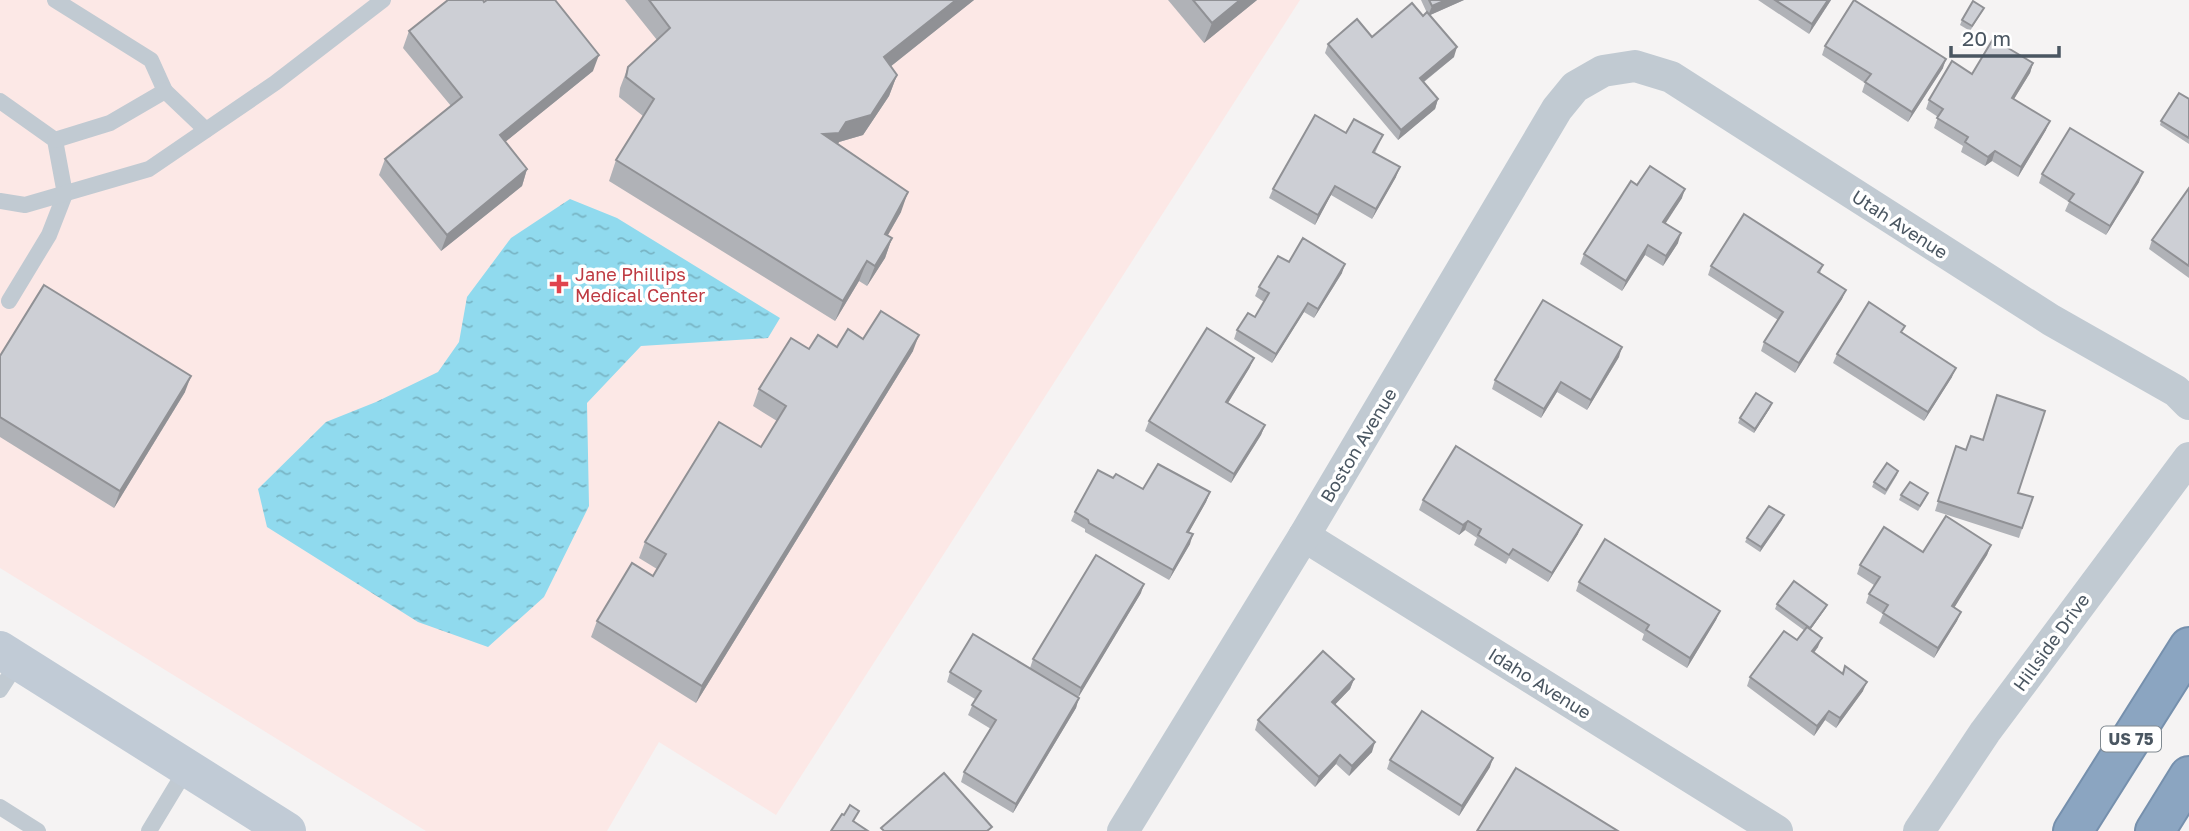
<svg xmlns="http://www.w3.org/2000/svg" width="2189" height="831" viewBox="0 0 2189 831" font-family="'Golos Text',sans-serif">
<defs>
<pattern id="water-ripples" width="26" height="14" patternUnits="userSpaceOnUse" patternTransform="scale(1.75)"><rect width="26" height="14" fill="#90daee"/><path d="M2 4q2-2 4 0t4 0M15 11q2-2 4 0t4 0" fill="none" stroke="#78b4c4"/></pattern>
</defs>
<rect width="100%" height="100%" fill="#f5f3f3"/>
<polygon fill="#fce8e6" points="0,0 1300,0 776,815 659,742 607,831 426,831 0,568"/>
<polygon fill="url(#water-ripples)" points="570,199 617,218 780,318 768,338 641,346 587,403 589,506 544,597 488,647 418,622 267,527 258,489 326,422 376,402 438,372 459,342 467,297 511,238"/>
<g fill="none" stroke-linecap="round" stroke-linejoin="round">
<defs>
<g id="highway">
<polyline points="2073,831 2189,647"/>
<polyline points="2155,831 2189,776"/>
</g>
</defs>
<use href="#highway" stroke="#7690ad" stroke-width="42"/>
<g stroke="#c1cad2" stroke-width="16">
<polyline points="55,0 151,60 165,91"/>
<polyline points="0,101 55,140 65,194 49,235 9,301"/>
<polyline points="55,140 110,123 165,91 206,130"/>
<polyline points="0,201 25,205 149,169 275,83 383,0"/>
<polyline points="0,690 18,662"/>
<polyline points="0,807 38,831"/>
<polyline points="149,831 187,768"/>
</g>
<g stroke="#c1cad2" stroke-width="32">
<polyline points="1304,536 1777,831"/>
<polyline points="1123,831 1304,536 1557,109 1575,87 1603,71 1635,66 1671,77 2051,320 2176,391 2189,404"/>
<polyline points="1919,831 1985,732 2189,458"/>
</g>
<polyline stroke="#c1cbd6" stroke-width="38" points="0,650 287,831"/>
<use href="#highway" stroke="#8ba5c1" stroke-width="38"/>
</g>
<g fill="#b0b2b7">
<polygon points="625,0 974,0 890,67 897,75 889,96 863,135 839,142 838,144 901,212 888,235 892,238 885,258 867,286 859,281 835,321 609,181 616,160 643,116 619,97 620,88 628,67 657,40"/>
<polygon points="1168,0 1257,0 1204,43"/>
<polygon points="1421,0 1464,0 1430,15 1454,57 1424,82 1438,99 1435,109 1398,140 1325,53 1328,44 1372,37 1423,16 1427,13"/>
<polygon points="1758,0 1831,0 1809,34"/>
<polygon points="484,2 593,71 505,142 527,169 522,186 441,251 379,175 385,159 451,106 403,48 409,31"/>
<polygon points="1984,8 1982,12 1970,31 1960,25 1962,20"/>
<polygon points="1825,46 1943,68 1908,122 1862,92 1865,83 1822,55"/>
<polygon points="2033,63 2030,73 2014,99 2046,130 2018,177 1992,161 1985,166 1961,152 1963,146 1934,128 1938,117 1926,109 1929,100 1972,74"/>
<polygon points="2189,99 2189,144 2160,125 2161,121"/>
<polygon points="1346,133 1383,135 1375,153 1396,177 1372,219 1331,195 1315,225 1269,198 1273,189"/>
<polygon points="2042,174 2139,182 2106,235 2065,211 2069,202 2039,183"/>
<polygon points="1637,185 1682,198 1665,223 1678,243 1663,266 1645,255 1622,291 1580,264 1584,254"/>
<polygon points="2189,188 2189,278 2149,249 2152,240"/>
<polygon points="1289,262 1342,273 1314,318 1304,312 1272,363 1234,339 1237,330 1255,317 1264,302 1255,296 1259,287"/>
<polygon points="1823,265 1820,273 1846,290 1842,299 1795,373 1761,351 1764,342 1778,320 1708,275 1711,266"/>
<polygon points="1903,334 1952,377 1924,421 1833,363 1837,354"/>
<polygon points="863,339 913,351 696,703 591,637 597,621 653,576 657,569 639,558 645,542 761,447 777,421 753,406 759,389 809,349 837,347"/>
<polygon points="0,356 185,392 114,508 0,437"/>
<polygon points="1619,357 1587,410 1557,392 1541,418 1492,389 1495,380"/>
<polygon points="1250,367 1228,403 1265,425 1261,435 1231,483 1145,431 1149,421"/>
<polygon points="1772,403 1770,408 1754,433 1738,423 1740,418"/>
<polygon points="1956,446 2018,493 2033,497 2019,538 1935,511"/>
<polygon points="1898,471 1897,475 1885,495 1872,487 1874,482"/>
<polygon points="1113,478 1143,489 1210,492 1206,502 1189,532 1190,544 1169,580 1085,532 1085,529 1071,521 1075,512"/>
<polygon points="1901,495 1926,498 1918,511 1899,500"/>
<polygon points="1423,500 1578,534 1548,582 1509,558 1506,564 1474,545 1477,538 1465,530 1459,535 1419,510"/>
<polygon points="1782,520 1760,552 1745,542 1747,538"/>
<polygon points="1991,545 1987,555 1954,608 1961,612 1957,621 1934,658 1879,623 1883,614 1866,603 1869,594 1874,585 1857,574 1860,565 1923,552"/>
<polygon points="1579,582 1720,611 1716,620 1687,668 1642,640 1644,634 1576,591"/>
<polygon points="1141,593 1078,697 1076,708 1013,813 961,782 964,772 991,729 968,715 975,699 947,682 950,672 1030,668 1033,659"/>
<polygon points="1777,604 1827,605 1825,609 1810,630 1818,647 1814,653 1842,673 1845,666 1863,691 1836,728 1825,720 1814,736 1747,686 1750,677 1797,640 1805,631 1775,609"/>
<polygon points="1354,679 1350,689 1335,704 1372,752 1349,776 1336,764 1315,787 1255,730 1258,720"/>
<polygon points="1390,760 1490,767 1459,816 1387,769"/>
</g>
<g fill="#909195">
<polygon points="956,0 974,0 876,78 884,57"/>
<polygon points="1240,0 1257,0 1204,43 1212,23"/>
<polygon points="1446,0 1464,0 1428,16 1432,6"/>
<polygon points="1828,0 1831,0 1809,34 1812,24"/>
<polygon points="1457,47 1454,57 1417,87 1420,78"/>
<polygon points="599,55 593,71 494,151 500,135"/>
<polygon points="1946,59 1943,68 1908,122 1912,112"/>
<polygon points="2033,63 2030,73 2009,107 2012,98"/>
<polygon points="897,75 889,96 863,135 839,142 832,154 823,134 846,122"/>
<polygon points="1438,99 1435,109 1398,140 1401,130"/>
<polygon points="2050,121 2046,130 2018,177 2021,167"/>
<polygon points="1995,151 1992,161 1985,166 1988,157"/>
<polygon points="1400,167 1396,177 1372,219 1376,209"/>
<polygon points="527,169 522,186 441,251 447,235"/>
<polygon points="2143,172 2139,182 2106,235 2110,226"/>
<polygon points="1335,186 1331,195 1315,225 1318,215"/>
<polygon points="1685,189 1682,198 1660,232 1663,222"/>
<polygon points="908,192 901,212 877,254 885,234"/>
<polygon points="1681,233 1678,243 1663,266 1666,256"/>
<polygon points="892,238 885,258 867,286 875,266"/>
<polygon points="1648,245 1645,255 1622,291 1626,281"/>
<polygon points="867,261 859,281 835,321 843,301"/>
<polygon points="1345,264 1342,273 1314,318 1318,309"/>
<polygon points="1846,290 1842,299 1795,373 1799,363"/>
<polygon points="1308,303 1304,312 1272,363 1276,354"/>
<polygon points="919,335 913,351 696,703 702,686"/>
<polygon points="1622,347 1619,357 1587,410 1591,400"/>
<polygon points="1254,358 1250,367 1223,411 1226,402"/>
<polygon points="1956,368 1952,377 1924,421 1928,412"/>
<polygon points="191,376 185,392 114,508 120,491"/>
<polygon points="1561,382 1557,392 1541,418 1544,409"/>
<polygon points="1772,403 1770,408 1754,433 1755,429"/>
<polygon points="1265,425 1261,435 1231,483 1234,474"/>
<polygon points="1210,492 1206,502 1184,541 1187,532"/>
<polygon points="1784,515 1782,520 1760,552 1761,547"/>
<polygon points="1468,521 1465,530 1459,535 1463,525"/>
<polygon points="1582,525 1578,534 1548,582 1552,573"/>
<polygon points="1193,534 1190,544 1169,580 1173,570"/>
<polygon points="1991,545 1987,555 1949,616 1952,606"/>
<polygon points="1144,584 1141,593 1078,698 1081,688"/>
<polygon points="1827,605 1825,609 1808,633 1810,628"/>
<polygon points="1720,611 1716,620 1687,668 1690,658"/>
<polygon points="1961,612 1957,621 1934,658 1938,648"/>
<polygon points="1822,638 1818,647 1808,660 1812,651"/>
<polygon points="1354,679 1350,689 1329,711 1332,702"/>
<polygon points="1867,682 1863,691 1836,728 1840,718"/>
<polygon points="1079,698 1076,708 1013,813 1016,804"/>
<polygon points="1829,711 1825,720 1814,736 1817,726"/>
<polygon points="1375,742 1372,752 1349,776 1352,766"/>
<polygon points="1340,755 1336,764 1315,787 1319,777"/>
<polygon points="1493,758 1490,767 1459,816 1462,806"/>
</g>
<g fill="#cdcfd5" stroke="#909195" stroke-width="2">
<polygon points="448,0 483,0 484,2 487,0 555,0 599,55 500,135 527,169 447,235 385,159 462,97 409,31"/>
<polygon points="649,0 956,0 884,57 897,75 871,115 846,122 839,133 823,134 908,192 885,234 892,238 875,266 867,261 843,301 616,160 654,99 626,77 628,67 670,28"/>
<polygon points="1193,0 1240,0 1212,23"/>
<polygon points="1429,0 1446,0 1432,6"/>
<polygon points="1775,0 1828,0 1812,24"/>
<polygon points="1854,0 1946,59 1912,112 1865,82 1871,74 1825,46"/>
<polygon points="1973,1 1984,8 1972,26 1962,20"/>
<polygon points="1412,3 1423,16 1427,12 1457,47 1420,78 1438,99 1401,130 1328,44 1357,19 1372,37"/>
<polygon points="1993,39 2033,63 2012,98 2050,121 2021,167 1995,151 1988,157 1965,142 1968,137 1937,118 1943,109 1929,100 1952,61 1972,74"/>
<polygon points="2179,93 2189,99 2189,138 2161,121"/>
<polygon points="1315,115 1346,133 1354,119 1383,135 1373,152 1400,167 1376,209 1335,186 1318,215 1273,189"/>
<polygon points="2070,128 2143,172 2110,226 2069,201 2074,194 2042,174"/>
<polygon points="1650,166 1685,189 1663,222 1681,233 1666,256 1648,245 1626,281 1584,254 1631,181 1637,185"/>
<polygon points="2189,188 2189,266 2152,240"/>
<polygon points="1744,214 1823,265 1818,272 1846,290 1799,363 1764,342 1783,312 1711,266"/>
<polygon points="1303,238 1345,264 1318,309 1308,303 1276,354 1237,330 1248,313 1255,317 1269,293 1259,287 1278,256 1289,262"/>
<polygon points="44,285 191,376 120,491 0,417 0,356"/>
<polygon points="1543,300 1622,347 1591,400 1561,382 1544,409 1495,380"/>
<polygon points="1869,302 1905,326 1901,332 1956,368 1928,412 1837,354"/>
<polygon points="881,311 919,335 702,686 597,621 632,563 653,576 666,554 645,542 719,422 761,447 786,406 759,389 791,338 809,349 818,335 837,347 848,329 863,339"/>
<polygon points="1207,328 1254,358 1226,402 1265,425 1234,474 1149,421"/>
<polygon points="1756,393 1772,403 1755,429 1740,418"/>
<polygon points="1997,395 2045,411 2018,493 2033,497 2022,528 1938,501 1956,446 1966,450 1971,436 1983,440"/>
<polygon points="1456,446 1582,525 1552,573 1513,549 1509,555 1478,535 1481,529 1468,521 1463,525 1423,500"/>
<polygon points="1887,463 1898,471 1886,490 1874,482"/>
<polygon points="1158,464 1210,492 1187,532 1193,534 1173,570 1089,523 1088,520 1075,512 1098,470 1113,478 1116,474 1143,489"/>
<polygon points="1910,482 1928,493 1920,506 1901,495"/>
<polygon points="1769,506 1784,515 1761,547 1747,538"/>
<polygon points="1946,516 1991,545 1952,606 1961,612 1938,648 1883,613 1888,605 1869,594 1880,577 1860,565 1884,527 1923,552"/>
<polygon points="1605,539 1720,611 1690,658 1646,630 1649,625 1579,582"/>
<polygon points="1096,555 1144,584 1081,688 1033,659"/>
<polygon points="1794,581 1827,605 1810,628 1777,604"/>
<polygon points="1807,627 1822,638 1812,651 1843,674 1845,666 1867,682 1840,718 1829,711 1817,726 1750,677 1784,631 1797,640"/>
<polygon points="973,634 1079,698 1016,804 964,772 996,720 972,705 981,691 950,672"/>
<polygon points="1323,651 1354,679 1332,702 1375,742 1352,766 1340,755 1319,777 1258,720"/>
<polygon points="1422,711 1493,758 1462,806 1390,760"/>
<polygon points="1516,768 1618,831 1477,831"/>
<polygon points="944,773 992,827 987,831 884,831 881,828"/>
<polygon points="850,805 859,811 853,821 868,831 831,831 842,814 844,815"/>
</g>
<path fill="#e0444e" stroke="#fff" stroke-width="2.5" d="M555.5 273.5h7v7h7v7h-7v7h-7v-7h-7v-7h7z"/>
<g text-anchor="middle" dominant-baseline="central" stroke-width="7" stroke-linejoin="round" paint-order="stroke">
<rect fill="#fff" stroke="#808990" stroke-width="2" x="2101" y="726.5" width="60" height="25" rx="5"/>
<g font-size="16" font-weight="bold" fill="#4a5661">
<text x="2131" y="739">US 75</text>
</g>
<g font-size="18" fill="#4a5661" stroke="#fff">
<text transform="translate(1900 224) rotate(33)">Utah Avenue</text>
<text transform="translate(1358 445) rotate(-59)">Boston Avenue</text>
<text transform="translate(2051 642) rotate(-54)">Hillside Drive</text>
<text transform="translate(1540 683) rotate(32)">Idaho Avenue</text>
</g>
<g font-size="18" fill="#be3a42" stroke="#fff" text-anchor="start">
<text x="575" y="274">Jane Phillips<tspan x="575" dy="21">Medical Center</tspan></text>
</g>
</g>
<path d="M1951 46v10h108v-10" fill="none" stroke="#4a5661" stroke-width="3.5"/>
<text x="1962" y="46" font-size="21" fill="#4a5661" stroke="#ffffff" stroke-width="5" paint-order="stroke">20 m</text>
</svg>
